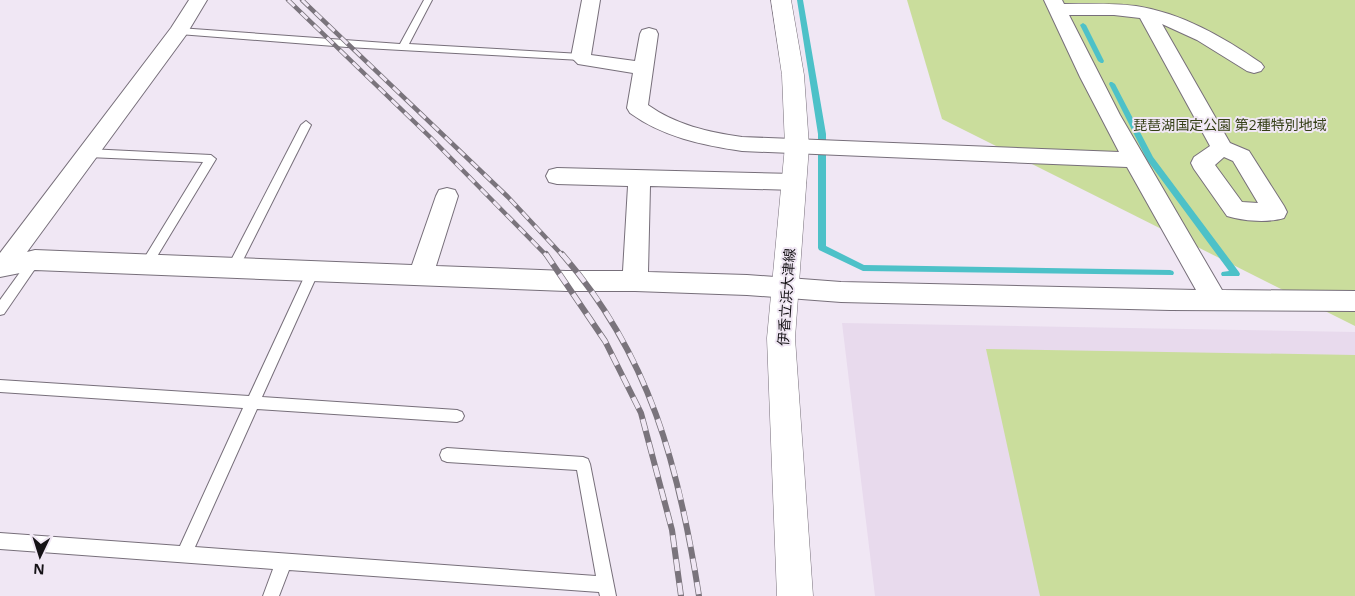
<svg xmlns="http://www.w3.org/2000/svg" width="1355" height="596" viewBox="0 0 1355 596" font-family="'Open Sans','Noto Sans JP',sans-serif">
<rect width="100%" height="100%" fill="#f0e7f4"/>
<polygon fill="#e8daed" points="842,323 1355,332 1355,596 875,596"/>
<g fill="#cadd9c">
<polygon points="907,0 1355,0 1355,326 942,119"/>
<polygon points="986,349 1355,355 1355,596 1040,596"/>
</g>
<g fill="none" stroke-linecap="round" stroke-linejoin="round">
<g fill="#4dc1c8" fill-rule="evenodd">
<polygon points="797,0 803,0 826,134 826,246 864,265 1170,270 1173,271 1174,273 1173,275 863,271 819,250 818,248 818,134"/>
<polygon points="1083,23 1086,25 1104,61 1103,63 1101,63 1098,61 1080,25"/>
<polygon points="1110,82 1112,82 1115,84 1153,157 1239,272 1240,274 1239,276 1222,276 1221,274 1222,272 1229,271 1147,160 1109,84"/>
</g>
<defs>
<g id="service">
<polygon points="424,0 432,0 409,44 581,54 586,57 581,60 347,47 179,34 174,31 179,28 400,44"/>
<polygon points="306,121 311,125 239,268 237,271 229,271 227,268 301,125"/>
<polygon points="88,149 211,155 216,159 150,268 142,268 140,265 203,162 88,157 83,153"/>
<polygon points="35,255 39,257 41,260 39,263 4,314 0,315 0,300 31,257"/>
<polygon points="313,266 317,268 319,271 262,397 457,410 462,412 464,416 462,420 457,422 257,409 195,547 596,576 577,470 447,462 442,460 440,455 442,450 447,448 583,457 588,459 590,464 616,596 600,596 599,592 289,570 279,596 263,596 273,569 0,549 0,533 180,546 243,408 0,392 0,380 249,396 307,271 309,268"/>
</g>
<path id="minor" d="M189,0H207L186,35L27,252L35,250L412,265L436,196L439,190L447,188L455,190L458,196L436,266L566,271H623L628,186L557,184L549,182L546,176L549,170L557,168L795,174L803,176L806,182L803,188L795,190L650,186L648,272L747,275L841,282L1196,290L1127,167L742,151C702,145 663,137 630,113L627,108L633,73L578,64L571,57L582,0H600L591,55L635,61L640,34L642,30L649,28L656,30L658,34L648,105C676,125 708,132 742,137L1119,152L1080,77L1044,0H1062L1064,4C1088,4 1112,3 1136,6C1182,13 1223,37 1261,63L1264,67L1261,71L1254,73L1247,71L1197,40L1162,24L1230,143L1249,151L1284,206L1287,212L1284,218C1268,223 1243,221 1227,216L1194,169L1191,163L1194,157L1210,146L1140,18L1114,15H1069L1120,115L1222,290L1355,291V311L1170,310L841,302L747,295L635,291H566L35,270L0,277V253L171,28ZM1224,157L1233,161L1258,203L1242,202L1215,165Z"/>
<polygon id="primary" points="771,0 791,0 804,75 809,146 795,338 813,596 777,596 767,338 785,146 782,75"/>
</defs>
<use href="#service" stroke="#776f7a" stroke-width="2"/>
<use href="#minor" stroke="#776f7a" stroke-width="2"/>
<use href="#primary" stroke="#776f7a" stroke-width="1"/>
<use href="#service" fill="#fff" fill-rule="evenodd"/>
<use href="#minor" fill="#fff" fill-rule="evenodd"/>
<use href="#primary" fill="#fff" fill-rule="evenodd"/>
<defs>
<g id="rail-far1">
<polyline points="288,0 430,137 547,256"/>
<polyline points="302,0 508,197 563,256"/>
</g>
<g id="rail">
<polyline points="546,254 605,341 641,413 672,530 681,596"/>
<path d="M562,254C650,355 679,467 699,596"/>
</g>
</defs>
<use href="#rail-far1" stroke="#7a747c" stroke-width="4.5"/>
<use href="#rail" stroke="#7a747c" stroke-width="6"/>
<use href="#rail-far1" stroke="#f0e7f4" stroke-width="3" stroke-dasharray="9" stroke-linecap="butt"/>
<use href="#rail" stroke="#f0e7f4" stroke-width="4.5" stroke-dasharray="12" stroke-linecap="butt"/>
</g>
<g text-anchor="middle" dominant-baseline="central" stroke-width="4" stroke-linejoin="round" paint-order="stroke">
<g font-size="14" fill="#343f16" stroke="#f0e7f4">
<text x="1230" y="124">琵琶湖国定公園 第2種特別地域</text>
</g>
<g font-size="14" fill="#151216" stroke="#f0e7f4">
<text transform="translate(786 297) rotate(-86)">伊香立浜大津線</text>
</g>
</g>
<g transform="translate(40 556) rotate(184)" stroke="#f0e7f4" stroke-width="4" paint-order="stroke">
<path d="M0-4L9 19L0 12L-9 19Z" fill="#151216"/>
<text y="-8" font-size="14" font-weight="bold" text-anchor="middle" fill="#151216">N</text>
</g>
</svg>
